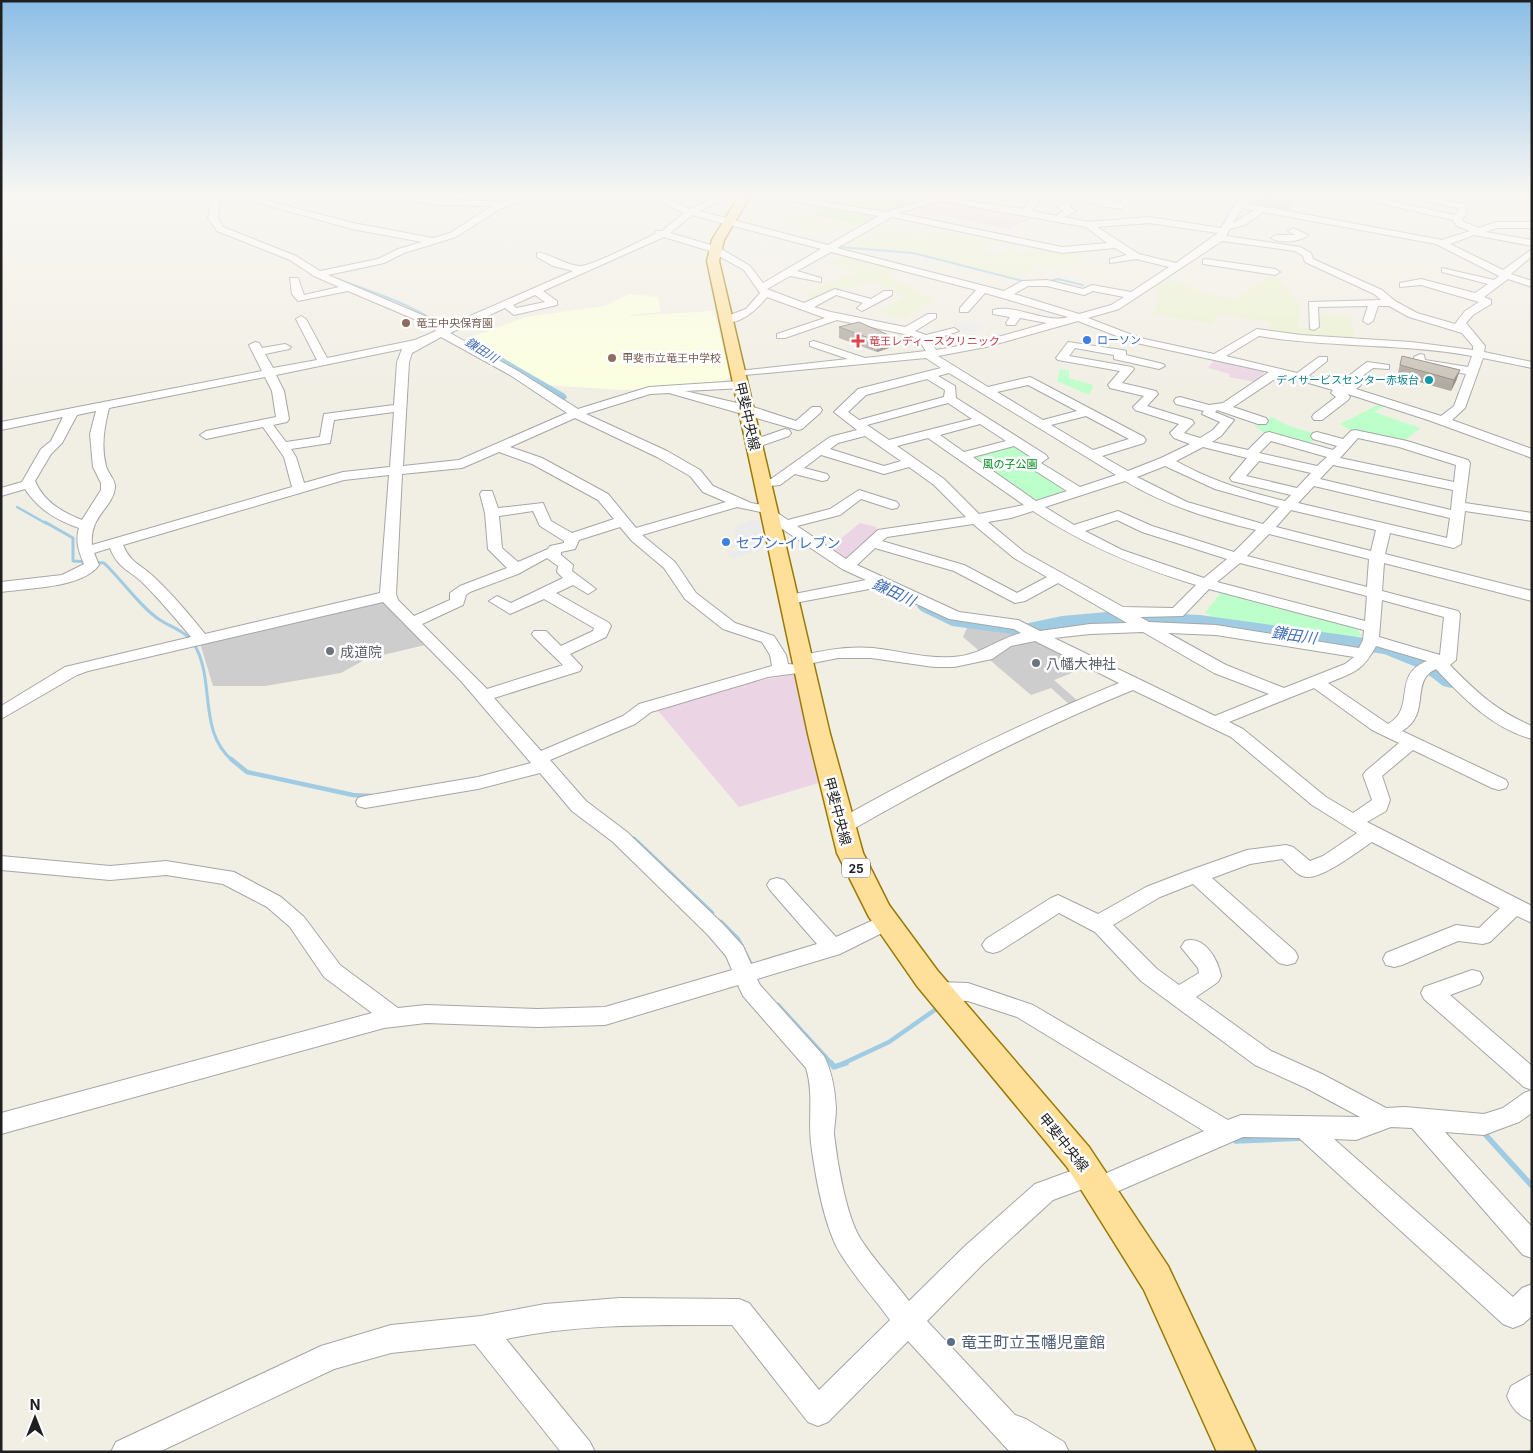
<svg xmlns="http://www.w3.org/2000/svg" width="1533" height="1453" viewBox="0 0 1533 1453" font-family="Inter,'Noto Sans JP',sans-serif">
<rect width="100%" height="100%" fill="#f1eee4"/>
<g fill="#ebd5e4">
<polygon points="940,200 1012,211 1009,217 1029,219 1010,229 906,209"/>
<polygon points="1217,357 1266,370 1256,382 1229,377 1230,374 1208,368"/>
<polygon points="860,523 876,527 876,529 883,533 847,566 827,550"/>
<polygon points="798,674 825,781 739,807 654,706 738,684"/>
</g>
<polygon fill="#fbffdf" points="629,294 658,297 661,312 630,315 630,316 714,311 730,377 723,382 625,390 543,385 466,339 526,317 604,306"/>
<g fill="#cdcdcd">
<polygon points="1250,193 1330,193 1327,197 1309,194 1285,213 1241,204"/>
<polygon points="386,599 425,645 366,659 341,673 265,686 213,686 200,643"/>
<polygon points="969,624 1010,628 1087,667 1054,680 1079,702 1070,705 1051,688 1031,695 963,637"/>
</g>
<g fill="#eaf1ce">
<polygon points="985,197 1018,202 1009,209 971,203"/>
<polygon points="788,211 865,226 853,234 822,231 774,220"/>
<polygon points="876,224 923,236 942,224 1007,239 980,248 997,254 1009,248 1024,252 1037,246 1060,252 1087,253 1066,269 1038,267 1013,278 913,253 840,247"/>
<polygon points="848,255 901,268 886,275 923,295 937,298 904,318 879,312 904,298 875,282 851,288 846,287 817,298 802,295 856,271 831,263"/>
<polygon points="1276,277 1300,304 1290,304 1301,305 1298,327 1316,329 1317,314 1350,318 1355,340 1266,333 1272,322 1219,314 1212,324 1151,314 1159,299 1152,287 1166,278 1203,292 1235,300 1266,278"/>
</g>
<g fill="#c1f0a5">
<polygon points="802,193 931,193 945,195 887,213 795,198"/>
<polygon points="827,206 885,215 866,226 813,215"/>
</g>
<g fill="#bdffca">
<polygon points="1060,369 1069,370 1069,378 1094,385 1089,395 1057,381"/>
<polygon points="1380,404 1384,406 1374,412 1420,428 1402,443 1355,433 1340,424"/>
<polygon points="1271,417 1287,425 1319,435 1308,446 1269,436 1255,426"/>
<polygon points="1013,442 1036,458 1030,461 1075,492 1036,504 967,458"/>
<polygon points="1221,592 1356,626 1362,636 1347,638 1214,617 1205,613"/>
</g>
<g fill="#ebebeb">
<polygon points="749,194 771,198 748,212 758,214 755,217 737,215"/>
<polygon points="953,322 987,326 987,327 970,334 956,330"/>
<polygon points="999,332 1011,336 957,349 948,346 971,337 983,340"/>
<polygon points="752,520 766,520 770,546 732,559 726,554 738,550 734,527"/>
</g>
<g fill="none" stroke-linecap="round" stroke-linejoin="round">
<g stroke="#a0cce3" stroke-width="2">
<polyline points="660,199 677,193"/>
<polyline points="840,247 913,253 1027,282"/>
<path d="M337,279C378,294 422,307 455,336"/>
<polyline points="1046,282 1058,279 1083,285"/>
</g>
<polyline stroke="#a0cce3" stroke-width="2.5" points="17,507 47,524"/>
<path stroke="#a0cce3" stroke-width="3" d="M45,522L73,538V561L104,563C121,579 142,609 160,620C171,627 187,632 194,644C216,680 197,732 233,761"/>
<g stroke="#a0cce3" stroke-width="4.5">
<polyline points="231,759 247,772 353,795 371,796"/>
<polyline points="634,839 712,913"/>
<polyline points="721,922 738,939 753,969"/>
<polyline points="778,1005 832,1064"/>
<polyline points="842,1064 889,1042 939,1007"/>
</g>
<g stroke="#a0cce3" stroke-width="5.5">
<polyline points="831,1063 834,1067 846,1063"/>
<polyline points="1483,1132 1532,1186"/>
<polyline points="1232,1138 1236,1141 1304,1138"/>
</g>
<g fill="#a0cce3" fill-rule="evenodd">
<polygon points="491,351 565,394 567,397 565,400 553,400 486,359 483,356"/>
<polygon points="928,601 965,615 1019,623 1022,628 1019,633 1011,634 952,626 921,611 917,607 921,603"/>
<path d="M1118,611L1200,615L1387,641C1414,648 1446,657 1462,681L1459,686L1451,688L1443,686L1421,669L1384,654L1200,628L1118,623L1062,629L1032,635L1024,634L1021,629L1024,624L1062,616Z"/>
</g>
<defs>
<g id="minor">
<path d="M213,193H221L218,218L223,227L296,256L320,271L378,259L398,249L422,242L352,229L223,193H238L353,223L433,238L450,233L492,206L435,205L370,193H393L435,199L504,202L528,193H541L500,209L456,237L404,253L384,263L328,275L441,323L445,327L573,271L553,266L537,257V253C546,251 566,266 580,266C589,267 643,240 655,234L656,231H662L684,213L640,193H652L690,209L724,193H736L699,211L828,245L879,216L745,193H767L886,212L948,193H962L951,198L1023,209L1036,193H1045L1031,211L1058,216L1059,213L1064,211L1057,207L1067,202L1071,205L1069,207L1076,211L1064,217L1089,222L1149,217L1221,228L1235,205L1245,193H1254L1245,203L1442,240L1470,231L1457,226L1453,220L1382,204L1355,193H1368L1387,200L1455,215L1458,212V208L1419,200L1423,197L1465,204L1467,213L1462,219L1464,222L1479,228L1496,222H1532V228H1497L1485,232L1532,240V246L1474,235L1450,244L1503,270L1532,249V256L1511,274L1532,281V287L1508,279L1484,297L1491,300V304L1473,315L1466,323L1485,346L1484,352L1532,362V368L1483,358L1465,408L1452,420L1532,449V458L1428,420L1348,394L1350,397L1348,400L1322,420H1314L1312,417L1314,414L1336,397L1331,393L1333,390L1281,375L1233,407L1266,418L1268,421L1266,424H1258L1217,410L1215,412L1234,420L1221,436L1212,442L1248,450L1265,433L1269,432L1333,450L1337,446L1313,439L1311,436L1313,433L1317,432L1343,439L1351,431L1355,430L1407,441L1468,460L1470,463L1465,503L1532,513V521L1465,511L1461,544L1454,548L1390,533L1385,554L1532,591V601L1384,563L1382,591L1458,611L1460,614L1456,660L1450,665C1476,692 1497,711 1532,726V739C1492,728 1463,698 1436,669C1409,681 1432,714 1402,731L1506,780L1508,784L1506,788L1499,790L1492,788L1413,750L1382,776L1390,800L1386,811L1367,822L1532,906V923L1517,916L1490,942L1483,944L1458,941L1402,965L1394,967L1386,965L1383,959L1386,953L1456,925L1479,928L1500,908L1372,842C1358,851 1324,878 1307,877C1298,877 1289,865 1282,859L1250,864L1212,878L1295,951L1298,957L1295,963L1287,965L1279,963L1193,884L1160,897L1113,925L1157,969L1179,985L1199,973L1198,968L1181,947L1185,941C1204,935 1218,959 1221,976L1218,982L1196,997L1271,1051L1322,1074L1386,1108L1405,1107L1484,1114L1503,1108L1524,1093L1532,1090V1113L1519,1122L1484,1135L1445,1132L1532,1227V1258L1523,1255L1412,1128L1391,1127L1356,1140L1334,1139L1513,1297L1522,1288L1532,1284V1316L1523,1324L1513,1328L1503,1324L1299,1138L1243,1137L1100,1199L1091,1196L1088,1187L1053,1200L983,1264L927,1321L1015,1415L1026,1419L1064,1442L1069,1452H1010L908,1341L828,1422L818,1426L808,1422L732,1325C656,1325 581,1323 506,1339L590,1442L595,1452H561L475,1344L391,1353L334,1369L159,1452H111L116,1442L321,1346L391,1325L481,1316L545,1304L620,1298L739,1299L749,1303L819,1390L890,1320C874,1298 854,1276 840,1253C824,1226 815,1174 811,1143C808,1116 814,1094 806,1068L743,996L738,985L605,1025L538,1027L426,1023L384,1028L1,1134V1113L372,1013L324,977L290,927L267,907L223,884L166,875L110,880L1,870V856L110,866L166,861L234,872L281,897L304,917L340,965L398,1008L426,1005L538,1009L605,1007L732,970L726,956L708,935L613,842L572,811L540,773L478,789L365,808L358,806L356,802L358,798L365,796L478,777L531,763L461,681L383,602L88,671L77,675L1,719V706L65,667L191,637C176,619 161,601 144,584C130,570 118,569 110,548L94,553L99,565C83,588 28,588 1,592V582L62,575L84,564C79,552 75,541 79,528C56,520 38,509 25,489L1,496V488L22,482L41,449L51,441L63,417L1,430V422L262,371L249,345L255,342L259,343L262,348L285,344L291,347L289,349L265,354L273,368L317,360L296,319L301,316L306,319L327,358L415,340L436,331L433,327L348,291L298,301L292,294L290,278H298L304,295L339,287L314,276L290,260L217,231L208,218ZM940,201L1086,227L1107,243L1062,247L898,213ZM1242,208L1254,210L1233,223ZM1263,212L1436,244L1499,276L1494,280L1442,268V272L1488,284L1475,293L1421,279L1400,283V287L1421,285L1479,302L1465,311L1455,324L1417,313L1395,301L1382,290L1313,259L1311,253L1300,247L1226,236L1230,229L1245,225ZM692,215L821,249L763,283L750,266L718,247L670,233ZM892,217L1062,253L1115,248L1127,255L1110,259V263L1136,259L1169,267L1131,292L1092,285L1083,289L1047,280L1022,281L1004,291L837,248ZM1149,223L1218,233L1176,263L1139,254L1097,227ZM664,237L710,251L744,270L760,293L746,309L722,318V322C740,326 757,309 767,297L825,318L777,334V338H785L837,320L904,334L918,339L926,351L865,358L814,341L810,342V346L848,359L738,371L734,372V376L926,358L941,368L858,389L834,412L857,430L830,437L771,479L759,481L757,484L759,487L780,485L795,474L822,481L827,480L829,477L827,474L804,468L821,455L884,474L909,467L934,485L966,517L878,530L846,559L797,526L840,515L861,499L892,509L897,508L899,505L897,502L859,490L830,509L788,520L776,512L775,507L751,503L713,486L700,470L667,451L586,414L650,394L669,393L798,430L802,429L820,413L822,410L820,407H812L796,421L750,406L685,391L744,388L746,385L740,381L649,387L578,409L518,371L450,333L505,308L514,315L557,305V301L543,291ZM1222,241L1295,251L1303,256L1305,262L1374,294L1381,300L1309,302L1310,329L1314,330L1319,327L1318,307L1368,306L1363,321L1368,324L1373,321L1378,306H1389L1409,317L1462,333L1473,346V350L1411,342L1301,335L1257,329L1214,354L1140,338L1088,318L1119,309ZM831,252L976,290L960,308V312H968L985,293L1068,317C1045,324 1018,304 993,310V314L1010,317L1006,323L1007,325H1015L1020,318L1047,323L981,342L936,350L930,341L959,331L954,328L926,335L915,331L936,318V314H928L905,327L831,312L814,307L836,295L863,303L857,308L862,311L892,295V291H884L871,299L835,289L804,303L767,289L790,276L821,282V278L797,271ZM1028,286H1047L1084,295L1093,291L1124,297L1111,305L1079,314L1014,294ZM535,295L545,302L516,308L513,305ZM1078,321L1132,342L1269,372L1223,403L1209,405L1180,397L1176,398L1174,401L1176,404L1204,411L1202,414L1220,422L1213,430L1200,438L1184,433L1194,423L1192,420L1147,406L1158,394L1156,391L1122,383L1134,369L1132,367L1069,356L1075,348L1114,355V359L1159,369L1165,366L1163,364L1126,355V351L1122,350L1068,342L1056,358L1058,360L1120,371L1108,385L1110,388L1144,396L1133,407L1135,410L1179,424L1170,433L1174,438L1190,444L1161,458L1128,471L1102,456L1144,443L1146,440L1144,437L1034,379L1030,377L988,387L938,356L986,347ZM1259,336C1329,348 1402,343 1472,356L1468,367L1425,360L1424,355L1420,354L1414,357L1415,364L1466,374L1454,406L1441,416L1356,389L1361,385L1360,378L1373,368L1389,369V365L1367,362L1350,375L1349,384L1345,386L1308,376L1327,361V357H1319L1297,373L1226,356ZM441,337L510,375L567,413L459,460L403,466L409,362L412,353ZM402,349L397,362L394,405L324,414L320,437L286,442L273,425L287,422L289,419L284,391L276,375ZM949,373L1116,475L1080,487L1041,463L1048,458L1046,455L956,398L955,386L938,376ZM265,377L272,391L276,417L206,431L200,435L206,439L263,427L284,457L292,487L92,545C89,516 112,509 115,488C116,480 108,474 106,466C101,446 104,428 109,408ZM927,379L945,390L944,397L859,420L848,412L866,395ZM1028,385L1077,411L1043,420L997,392ZM948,403L972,419L889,440L867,425ZM96,411L90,434L93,467L101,483V490L82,520C62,512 44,502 35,481L51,454L62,443L77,415ZM394,412L390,467L343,472L304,483L296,457L291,449L330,443L334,420ZM1086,416L1129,439L1093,450L1051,425ZM575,418L657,457L690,476L703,492L726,502L636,528L608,494L542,458L510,447ZM980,424L1006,441L964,452L940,435ZM865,436L901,461L884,466L830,449L838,443ZM928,438L1024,505L979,514L944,479L897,446ZM1358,438L1399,447L1456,465L1454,482L1340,458ZM1271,441L1327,457L1317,466L1259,453ZM1014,446L1031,457L1024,462L1026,465L1067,491L1036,501L973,457ZM1203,447L1247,458L1230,478L1232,481L1291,495L1285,501C1247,492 1210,480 1176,461ZM499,452L532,464L598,500L614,519L572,533L551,521L543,503L498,508L492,491H482L480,494L485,513L488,549L507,568L460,586L450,593V600L414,616L398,600L396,594L402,474L462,468ZM1259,461L1311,473L1297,488L1246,476ZM1333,465L1453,490L1451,510L1320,479ZM1165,466L1215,489L1279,507L1263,524L1187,502L1137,477ZM389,475L380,593L205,634C189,614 173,595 155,578C141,564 131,564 123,545L344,480ZM1125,481C1167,506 1210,519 1256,530L1234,552L1152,526L1118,511L1074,525L1045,507ZM1314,486L1450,518L1447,538L1298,503ZM737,507L765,513L766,518L842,569L866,580L784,596L781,599L784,602L789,604L880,587L949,619L1014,629L1021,633C995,640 982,655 953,657C927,659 900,651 873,648C848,646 822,650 797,657L795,660L797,663L803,665L838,658H871L934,667H954L992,659L1011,646L1035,641L1119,683C1021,723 926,770 834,822L831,827L834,832L841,834L848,832C940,779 1034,730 1133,690L1231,737L1312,805L1357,833L1323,856L1310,861L1293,847L1286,845L1247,850L1185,872L1146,887L1098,914L1058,895L1051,898L986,939L982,945L986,951L993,953L1000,951L1059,913L1095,932L1141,981L1255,1065L1306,1088L1360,1117L1241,1115L1228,1120L1033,1005L968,983L938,982L930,985L927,991L930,997L938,1000L968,1001L1017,1017L1204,1131L1102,1175L1099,1167L1090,1164L1035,1184L965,1246L909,1301C893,1280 874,1260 860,1238C846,1215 837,1161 834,1134C834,1126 836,1117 836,1108C835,1090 832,1072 824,1056L760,985L757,979L840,954L894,927L897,922L894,917L887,914L880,917L836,937L784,880L777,878L770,880L767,885L770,890L817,944L751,964L743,946L722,923L627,832L586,801L550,760L635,724L651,712L768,677L798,673L800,669L798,665L788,664L786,655L774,636L735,623L696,593L675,562L642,535ZM1291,510L1376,530L1371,551L1276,527ZM533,511L540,526L564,541V543L550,546L548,549L518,562L502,548L499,516ZM1033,511C1084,545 1137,567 1196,585L1173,608L1123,607L1024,552L988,522L1011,518ZM1117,520L1142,532L1227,559L1204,578L1122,550L1085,531ZM973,524L1014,558L1047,577L1017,593L964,565L882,541L887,537ZM620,527L632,541L664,568L685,599L723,629L762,642L770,655L772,666L639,704L623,716L541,751L494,698L580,671L582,667L570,654L606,637L611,626L609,623L556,593L573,585L588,594L596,589L572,571L573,565L561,555V552L575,549L579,540ZM1269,534L1369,559L1367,587L1247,556ZM875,548L954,571L1015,603L1025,601L1058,583L1127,623L1090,624L1040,631L1018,620L959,612L857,565ZM547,558L558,566L557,572L563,578L511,603L497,596L489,601L510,614L544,599L594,628L593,631L561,646L546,631H534L532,634L534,637L563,665L487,689L422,624L463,605L466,595L470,592L518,574ZM1240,563L1367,596L1365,621L1217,582ZM1209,589L1364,630L1363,640L1359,648L1216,625L1149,622L1140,617L1183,616ZM1382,600L1444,617L1440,655L1379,637ZM1143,632L1214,673L1269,694L1215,716L1054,638L1090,634ZM1168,633L1216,635L1354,657L1345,664L1284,688L1226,665ZM1376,646L1427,661C1391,675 1417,708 1388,724L1328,683C1354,672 1362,672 1376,646ZM1314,688L1372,730L1399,743L1366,771L1363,775L1372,800L1353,813L1326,797L1243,729L1229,722Z"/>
<polygon points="1128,193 1137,193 1122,209 1100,206 1083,199 1087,196 1120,203"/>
<path d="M1293,228L1308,235C1300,242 1280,244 1271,238L1276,235H1295L1288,231Z"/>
<polygon points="1206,259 1275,269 1280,272 1275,275 1203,264 1203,260"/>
<polygon points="785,429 789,430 791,433 789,436 755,448 749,444 750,441"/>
<polygon points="1472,970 1480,972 1483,978 1480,984 1450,995 1532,1066 1532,1090 1524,1087 1424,999 1421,993 1424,987"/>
<path d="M1532,1374V1421C1519,1416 1512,1409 1507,1396L1511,1386Z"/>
</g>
<polygon id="major" points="741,193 752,193 724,240 719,261 830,734 863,853 889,905 937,970 1089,1147 1168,1266 1256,1452 1217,1452 1144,1290 1067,1167 917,986 869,917 837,853 808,734 707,261 712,240"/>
</defs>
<use href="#minor" stroke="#a6a6a6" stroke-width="2"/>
<use href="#major" stroke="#9a7a00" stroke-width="3"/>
<use href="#minor" fill="#fff" fill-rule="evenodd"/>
<use href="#major" fill="#ffe09b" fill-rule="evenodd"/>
</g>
<g fill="#ada69d">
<polygon points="839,327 893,337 892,347 877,352 839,338"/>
<polygon points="1402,356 1460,370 1456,381 1451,391 1397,376"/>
</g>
<g fill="#8d8780">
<polygon points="893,337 892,347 877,352 877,341"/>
<polygon points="1460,370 1456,381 1451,391 1454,380"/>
</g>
<g fill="#c9c1b7" stroke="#8d8780">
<polygon points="859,322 893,337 877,341 839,327"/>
<polygon points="1402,356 1460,370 1454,380 1400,365"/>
</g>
<linearGradient id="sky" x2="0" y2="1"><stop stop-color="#8bbee6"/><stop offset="0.49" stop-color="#f9f7f3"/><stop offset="1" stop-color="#f9f7f3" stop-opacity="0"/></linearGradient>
<rect width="1533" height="397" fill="url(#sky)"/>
<g fill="#8d6e63" stroke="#fff" stroke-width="2">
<circle cx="406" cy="323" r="5"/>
<circle cx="612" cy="358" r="5"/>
</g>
<g fill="#3f7fe0" stroke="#fff" stroke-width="2">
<circle cx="1087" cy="340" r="5"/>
<circle cx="726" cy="542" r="5"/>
</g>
<path fill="#e0444e" stroke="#fff" stroke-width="2" d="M855.5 333.5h5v5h5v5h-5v5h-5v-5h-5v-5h5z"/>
<circle fill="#0f9aa8" stroke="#fff" stroke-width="2" cx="1429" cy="380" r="5"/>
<g fill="#6b7280" stroke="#fff" stroke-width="2">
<circle cx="330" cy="651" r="5"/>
<circle cx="1036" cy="663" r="5"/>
</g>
<circle fill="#5c6f8a" stroke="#fff" stroke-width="2" cx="951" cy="1342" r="5"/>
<g text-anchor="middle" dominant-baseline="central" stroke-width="5" stroke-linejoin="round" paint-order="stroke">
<g font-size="11" fill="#785e54" stroke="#fff" text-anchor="start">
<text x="416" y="323">竜王中央保育園</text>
<text x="622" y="358">甲斐市立竜王中学校</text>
</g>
<g font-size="11" fill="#366cbe" stroke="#fff" text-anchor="start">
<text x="1097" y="340">ローソン</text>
</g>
<g font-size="11" fill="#be3a42" stroke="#fff" text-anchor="start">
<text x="869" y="341">竜王レディースクリニック</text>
</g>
<g font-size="11" fill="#0d838f" stroke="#fff" text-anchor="end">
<text x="1419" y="380">デイサービスセンター赤坂台</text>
</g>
<g font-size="11" fill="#008a1d" stroke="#fff">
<text x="1010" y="464">風の子公園</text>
</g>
<g font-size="12" font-style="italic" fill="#416eb9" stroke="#fff">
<text transform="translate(482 350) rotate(32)">鎌田川</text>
</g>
<rect fill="#fff" stroke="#626262" stroke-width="1" x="842" y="858.5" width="28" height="19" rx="4"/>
<g font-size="12" font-weight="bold" fill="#1f1f1f">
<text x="856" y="868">25</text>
</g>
<g font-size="14" fill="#1f1f1f" stroke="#fff">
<text transform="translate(748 416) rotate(77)">甲斐中央線</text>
<text transform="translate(838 811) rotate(75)">甲斐中央線</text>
<text transform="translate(1064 1142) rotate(51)">甲斐中央線</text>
</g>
<g font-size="14" fill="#366cbe" stroke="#fff" text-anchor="start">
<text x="736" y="542">セブン-イレブン</text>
</g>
<g font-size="14" fill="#5b616d" stroke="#fff" text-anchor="start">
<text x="340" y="651">成道院</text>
<text x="1046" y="663">八幡大神社</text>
</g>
<g font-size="15" font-style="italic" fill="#416eb9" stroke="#fff">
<text transform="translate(894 592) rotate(25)">鎌田川</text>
<text transform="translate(1294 635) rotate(8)">鎌田川</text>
</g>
<g font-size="16" fill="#4e5e75" stroke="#fff" text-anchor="start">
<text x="961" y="1342">竜王町立玉幡児童館</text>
</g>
</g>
<rect width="1533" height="1453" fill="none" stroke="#1f1f1f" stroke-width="5"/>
<g transform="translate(35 1418)" stroke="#ffffff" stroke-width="4" paint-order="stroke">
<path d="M0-4L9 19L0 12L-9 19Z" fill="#1f1f1f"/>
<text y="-8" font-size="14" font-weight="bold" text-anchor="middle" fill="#1f1f1f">N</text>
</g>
</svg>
